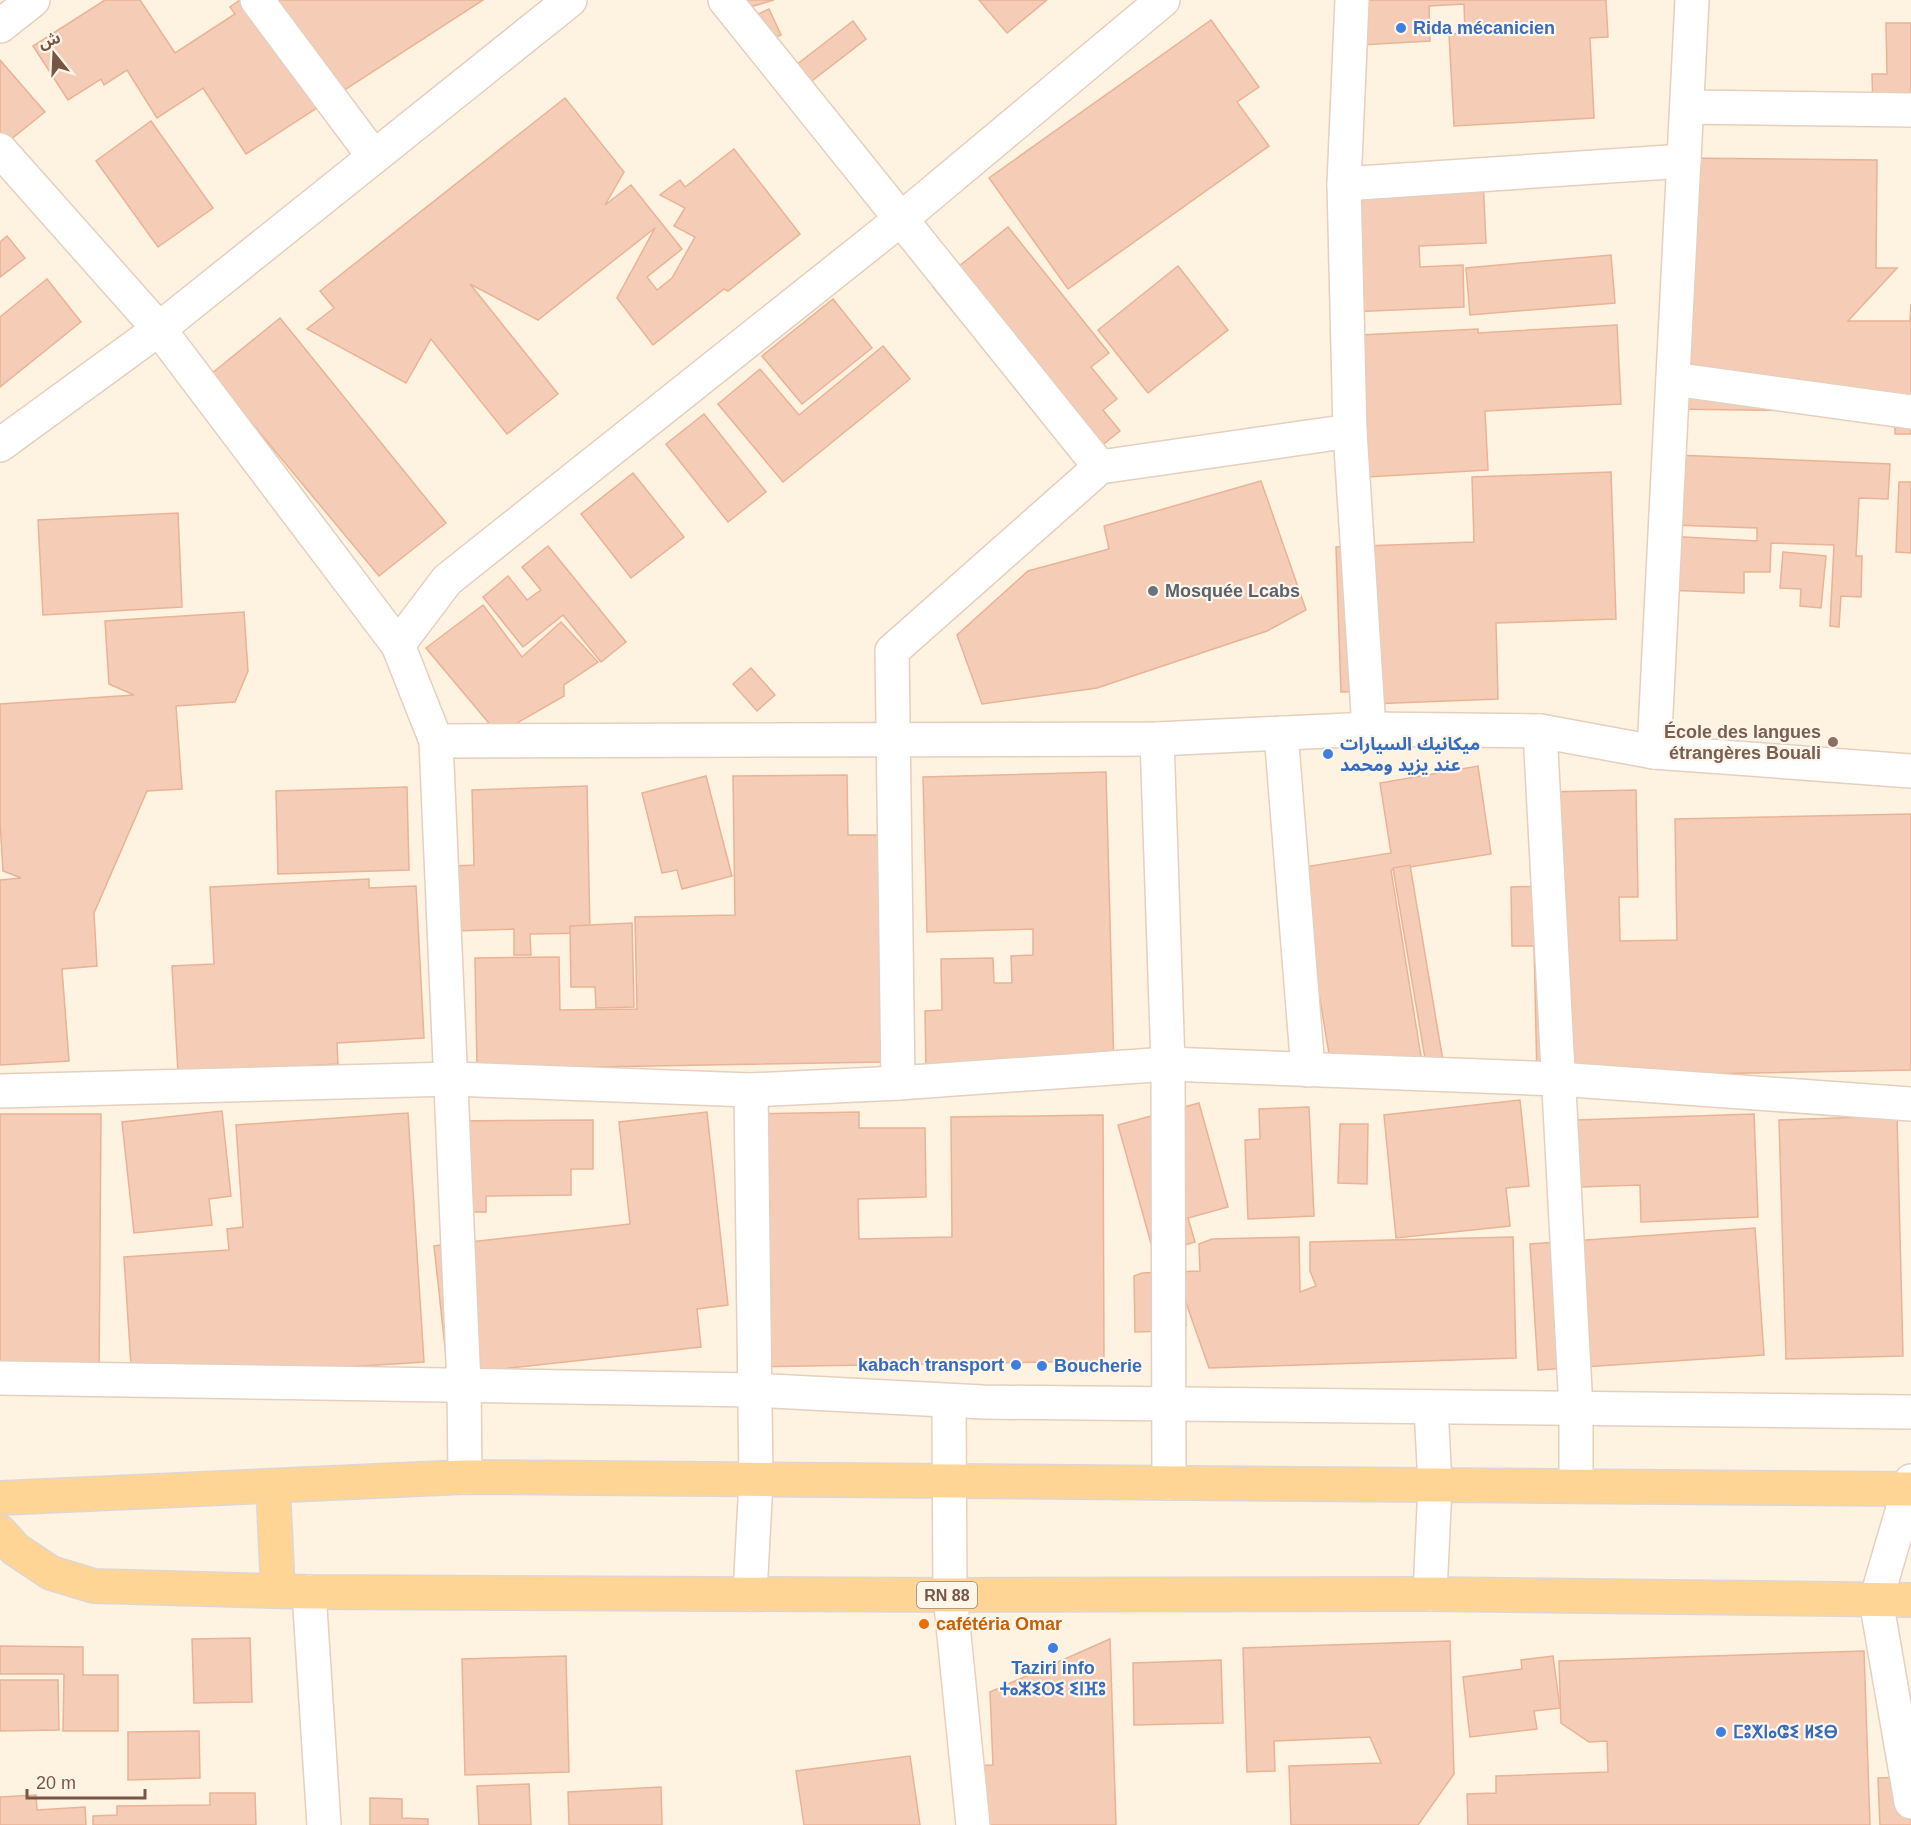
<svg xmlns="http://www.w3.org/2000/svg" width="1911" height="1825" viewBox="0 0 1911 1825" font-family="Arial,'Noto Sans Arabic','Noto Sans Tifinagh',sans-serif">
<rect width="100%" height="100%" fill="#fef2e0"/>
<g fill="#f5cdb6" stroke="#e9b395" stroke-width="1.5">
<polygon points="105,0 140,0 175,53 235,14 230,7 240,0 483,0 246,154 203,88 157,118 127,70 104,85 101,79 68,100 33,46"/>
<polygon points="721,0 774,0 725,14"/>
<polygon points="979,0 1047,0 1007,33"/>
<polygon points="1340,0 1606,0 1608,37 1590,38 1594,118 1454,126 1449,34 1465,33 1464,4 1429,6 1430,41 1342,46"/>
<polygon points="769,9 781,35 752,49 740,23"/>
<polygon points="1211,20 1259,87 1237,102 1269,146 1068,289 989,178"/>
<polygon points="853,21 866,39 795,94 782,76"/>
<polygon points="1886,23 1911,23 1911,112 1873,113 1872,74 1887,74"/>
<polygon points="0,60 45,112 0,148"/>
<polygon points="565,98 624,172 605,205 631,185 682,249 647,277 657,290 672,278 695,237 674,226 685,208 660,195 680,180 685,187 734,149 800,234 728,291 724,289 653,345 617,298 655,228 538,320 470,284 558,394 507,434 431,339 406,383 307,329 334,308 320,291"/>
<polygon points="151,121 213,208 158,247 96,161"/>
<polygon points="1682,158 1877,160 1876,268 1897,268 1848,321 1910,321 1911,304 1911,434 1895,434 1895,412 1673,409"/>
<polygon points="1483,179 1486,243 1419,246 1420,267 1463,265 1464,307 1349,312 1335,186"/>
<polygon points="1008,227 1109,353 1091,367 1117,399 1103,410 1120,431 1089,456 987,348 985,350 933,287"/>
<polygon points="7,236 25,258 0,277 0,242"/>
<polygon points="1611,255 1615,303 1470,315 1466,268"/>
<polygon points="1178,266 1228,330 1148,393 1098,330"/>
<polygon points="47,279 81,322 0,387 0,317"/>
<polygon points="833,299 872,348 802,404 762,356"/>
<polygon points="280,318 446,523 379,576 211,374"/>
<polygon points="1617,325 1621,404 1485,411 1488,470 1349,478 1341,336 1478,329 1478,333"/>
<polygon points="883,346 910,379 783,482 718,404 760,369 799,415"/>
<polygon points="704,414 766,492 728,522 666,444"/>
<polygon points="1676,455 1890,464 1888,499 1859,498 1856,556 1862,556 1861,597 1841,596 1839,627 1830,626 1834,545 1771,543 1770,572 1744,572 1744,593 1663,590 1666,536 1757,541 1757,528 1673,525"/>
<polygon points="1611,472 1616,619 1496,623 1498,699 1370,704 1369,691 1341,692 1336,547 1474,542 1472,477"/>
<polygon points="633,473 684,537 631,578 581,514"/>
<polygon points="1261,481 1306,610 1267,631 1097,688 982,704 957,635 1028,571 1109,549 1104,526"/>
<polygon points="1899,482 1911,482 1911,553 1896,552"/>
<polygon points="178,513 182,607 43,615 38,520"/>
<polygon points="548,546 626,642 601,662 563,615 523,647 483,597 508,576 527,600 541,590 522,567"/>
<polygon points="1783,552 1826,556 1821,608 1800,606 1801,589 1780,588"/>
<polygon points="483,605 522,657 561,622 598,662 564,685 564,696 498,734 426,648"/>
<polygon points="244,612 248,671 235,702 176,706 182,789 147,791 94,913 97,966 62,969 69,1061 0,1065 0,880 21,878 3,871 0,822 0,704 134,695 109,684 105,621"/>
<polygon points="751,668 775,695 757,711 733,684"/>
<polygon points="1478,766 1491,854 1391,870 1422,1063 1333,1078 1314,963 1292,869 1391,853 1380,783"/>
<polygon points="1106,772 1114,1070 926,1075 925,1011 942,1010 941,959 993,958 994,983 1012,983 1011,956 1033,955 1033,929 927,932 923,777"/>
<polygon points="847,775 848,835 882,835 885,1062 477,1069 475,958 559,957 560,1010 637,1009 635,917 735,915 733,776"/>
<polygon points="706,776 732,876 682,889 677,870 662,873 642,793"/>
<polygon points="587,786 590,933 530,934 531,955 514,955 514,929 454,931 453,866 474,865 472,790"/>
<polygon points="407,787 409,870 278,874 276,791"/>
<polygon points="1636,790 1638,897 1619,897 1620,941 1677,940 1675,819 1911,814 1911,1070 1537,1077 1534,946 1512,946 1511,887 1550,886 1548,792"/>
<polygon points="1410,865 1443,1061 1426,1064 1393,868"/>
<polygon points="369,879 369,888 416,886 424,1038 337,1043 338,1064 178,1073 172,966 214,964 210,887"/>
<polygon points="632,923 634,1007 596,1008 595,987 571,987 570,926"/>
<polygon points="1520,1100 1529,1186 1506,1188 1510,1226 1396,1238 1384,1115"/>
<polygon points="1199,1103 1228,1207 1188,1218 1195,1242 1154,1254 1118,1125"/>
<polygon points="1309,1107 1314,1216 1248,1219 1245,1140 1260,1139 1259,1109"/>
<polygon points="222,1111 231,1196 209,1199 212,1225 134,1233 122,1122"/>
<polygon points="707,1112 728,1305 697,1309 701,1347 448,1375 434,1246 630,1224 619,1122"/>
<polygon points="859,1112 859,1128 925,1128 926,1197 858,1199 859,1239 952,1237 951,1117 1103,1115 1104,1361 749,1367 745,1114"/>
<polygon points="408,1113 424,1362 132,1381 124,1257 229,1250 227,1229 243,1227 236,1125"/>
<polygon points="0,1114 101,1114 99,1380 0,1380"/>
<polygon points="1754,1114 1758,1217 1641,1222 1640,1185 1549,1188 1546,1121"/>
<polygon points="1897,1116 1903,1356 1786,1359 1779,1120"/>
<polygon points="593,1120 593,1169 571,1169 571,1195 486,1196 486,1212 446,1212 446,1121"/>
<polygon points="1340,1124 1368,1124 1367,1184 1338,1183"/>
<polygon points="1755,1228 1764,1355 1538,1370 1530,1244"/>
<polygon points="1299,1237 1300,1292 1316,1286 1310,1271 1310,1242 1513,1237 1516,1358 1209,1368 1185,1300 1186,1326 1171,1331 1135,1332 1134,1276 1142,1273 1200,1271 1199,1244 1212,1239"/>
<polygon points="250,1638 252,1702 194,1703 192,1639"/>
<polygon points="1110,1639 1116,1825 956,1825 954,1767 993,1765 990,1692"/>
<polygon points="1450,1641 1454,1774 1418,1825 1291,1825 1289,1766 1381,1763 1370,1737 1274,1741 1275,1771 1247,1772 1243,1648"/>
<polygon points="0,1646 83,1647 83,1675 118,1675 118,1731 63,1731 64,1674 0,1674"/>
<polygon points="1864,1651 1870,1825 1468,1825 1467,1794 1496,1793 1496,1776 1608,1772 1607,1741 1589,1742 1561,1723 1559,1661"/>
<polygon points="566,1656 569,1772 465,1775 462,1659"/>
<polygon points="1553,1656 1560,1708 1534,1711 1537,1729 1470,1737 1463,1677 1522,1669 1521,1660"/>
<polygon points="1221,1660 1223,1723 1134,1725 1133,1663"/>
<polygon points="0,1680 58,1680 59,1730 0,1731"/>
<polygon points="199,1731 200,1778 128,1780 128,1732"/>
<polygon points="910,1756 920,1825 804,1825 796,1771"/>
<polygon points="1911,1777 1911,1825 1880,1825 1878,1778"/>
<polygon points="529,1784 531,1825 479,1825 477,1786"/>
<polygon points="661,1787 662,1825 569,1825 568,1792"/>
<polygon points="210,1793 255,1793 256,1825 93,1825 93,1816 117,1815 117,1806 210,1805"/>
<polygon points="36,1795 37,1810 85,1807 86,1825 0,1825 0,1797"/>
<polygon points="370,1798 402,1799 402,1818 428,1819 428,1825 370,1825"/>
</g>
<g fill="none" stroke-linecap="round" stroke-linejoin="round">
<defs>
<g id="street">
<polyline points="257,0 374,157"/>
<polyline points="725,0 1100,467 1350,431"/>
<polyline points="1352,0 1344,184 1350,431 1369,729"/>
<polyline points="0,26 33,0"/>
<polyline points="1687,107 1911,110"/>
<polyline points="0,150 159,329 398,645 436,741 464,1385 465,1477"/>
<polyline points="1344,184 1684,161"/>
<polyline points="1673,379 1911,412"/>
<polyline points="0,445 159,329 570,0"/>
<polyline points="398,645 447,580 901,219 1163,0"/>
<polyline points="1540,731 1576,1409 1576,1486"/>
<polyline points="1281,733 1308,1070"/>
<polyline points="1157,739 1168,1064 1169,1483"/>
<polyline points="436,741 1157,739 1369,729 1540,731 1654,752 1911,771"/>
<polyline points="1654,752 1692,0"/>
<polyline points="898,1083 892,651 1100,467"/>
<polyline points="0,1091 452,1079 751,1090 898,1083 1168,1064 1558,1079 1911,1104"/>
<polyline points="0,1378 754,1390 983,1402 1911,1412"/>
<polyline points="1911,1481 1876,1600 1911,1802"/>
<polyline points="309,1592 324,1825"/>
<polyline points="750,1594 756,1481 751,1090"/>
<polyline points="1430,1594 1435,1485 1431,1407"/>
</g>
<polyline id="secondary" points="949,1401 950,1595 973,1825"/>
<g id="primary">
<polyline points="273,1486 278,1591"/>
<polyline points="0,1498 465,1477 1911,1489"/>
<polyline points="0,1532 15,1549 51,1573 94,1586 309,1592 950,1595 1430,1594 1911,1600"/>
</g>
</defs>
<use href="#street" stroke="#e5cfbf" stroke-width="36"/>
<use href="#secondary" stroke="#ead0bb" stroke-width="36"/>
<use href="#primary" stroke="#ded6d3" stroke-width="36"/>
<use href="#street" stroke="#fff" stroke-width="33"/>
<use href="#secondary" stroke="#fff" stroke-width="33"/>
<use href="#primary" stroke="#ffd596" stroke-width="33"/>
</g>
<g fill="#3f7fe0" stroke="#fff5e8" stroke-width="2">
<circle cx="1401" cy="28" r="6"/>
<circle cx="1328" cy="754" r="6"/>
<circle cx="1016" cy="1365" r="6"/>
<circle cx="1042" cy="1366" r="6"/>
<circle cx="1053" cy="1648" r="6"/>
<circle cx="1721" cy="1732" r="6"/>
</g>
<circle fill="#6b7280" stroke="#fff5e8" stroke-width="2" cx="1153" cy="591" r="6"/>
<circle fill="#8d6e63" stroke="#fff5e8" stroke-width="2" cx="1833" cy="742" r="6"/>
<circle fill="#e8710a" stroke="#fff5e8" stroke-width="2" cx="924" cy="1624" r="6"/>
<g text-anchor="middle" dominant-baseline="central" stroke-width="4.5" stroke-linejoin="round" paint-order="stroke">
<rect fill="#fff5e8" stroke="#a08677" stroke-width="1.5" x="917" y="1582" width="60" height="26" rx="4.5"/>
<g font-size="16" font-weight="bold" fill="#775646">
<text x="947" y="1595">RN 88</text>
</g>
<g font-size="18" font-weight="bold" fill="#366cbe" stroke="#fff5e8" text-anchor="start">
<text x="1413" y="28">Rida mécanicien</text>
<text x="1340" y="744">ميكانيك السيارات<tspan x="1340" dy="21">عند يزيد ومحمد</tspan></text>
<text x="1004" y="1365" text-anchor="end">kabach transport</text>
<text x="1054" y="1366">Boucherie</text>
<text x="1053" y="1668" text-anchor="middle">Taziri info<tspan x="1053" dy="21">ⵜⴰⵣⵉⵔⵉ ⵉⵏⴼⵓ</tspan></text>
<text x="1733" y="1732">ⵎⵓⵅⵏⴰⵛⵉ ⵍⵉⴱ</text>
</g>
<g font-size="18" font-weight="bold" fill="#5b616d" stroke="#fff5e8" text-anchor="start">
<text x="1165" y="591">Mosquée Lcabs</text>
</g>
<g font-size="18" font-weight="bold" fill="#785e54" stroke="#fff5e8" text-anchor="end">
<text x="1821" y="732">École des langues<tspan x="1821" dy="21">étrangères Bouali</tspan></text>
</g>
<g font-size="18" font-weight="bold" fill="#c56008" stroke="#fff5e8" text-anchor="start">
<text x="936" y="1624">cafétéria Omar</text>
</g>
</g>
<g transform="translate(54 54) rotate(342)" stroke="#fff5e8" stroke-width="4.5" paint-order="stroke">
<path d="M0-4.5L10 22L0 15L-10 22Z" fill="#775646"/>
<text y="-9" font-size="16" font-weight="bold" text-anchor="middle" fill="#775646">ش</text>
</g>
<path d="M27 1789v9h118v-9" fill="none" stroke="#775646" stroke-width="3"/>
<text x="36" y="1789" font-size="18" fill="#775646" stroke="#fff5e8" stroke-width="4.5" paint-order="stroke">20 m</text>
</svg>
